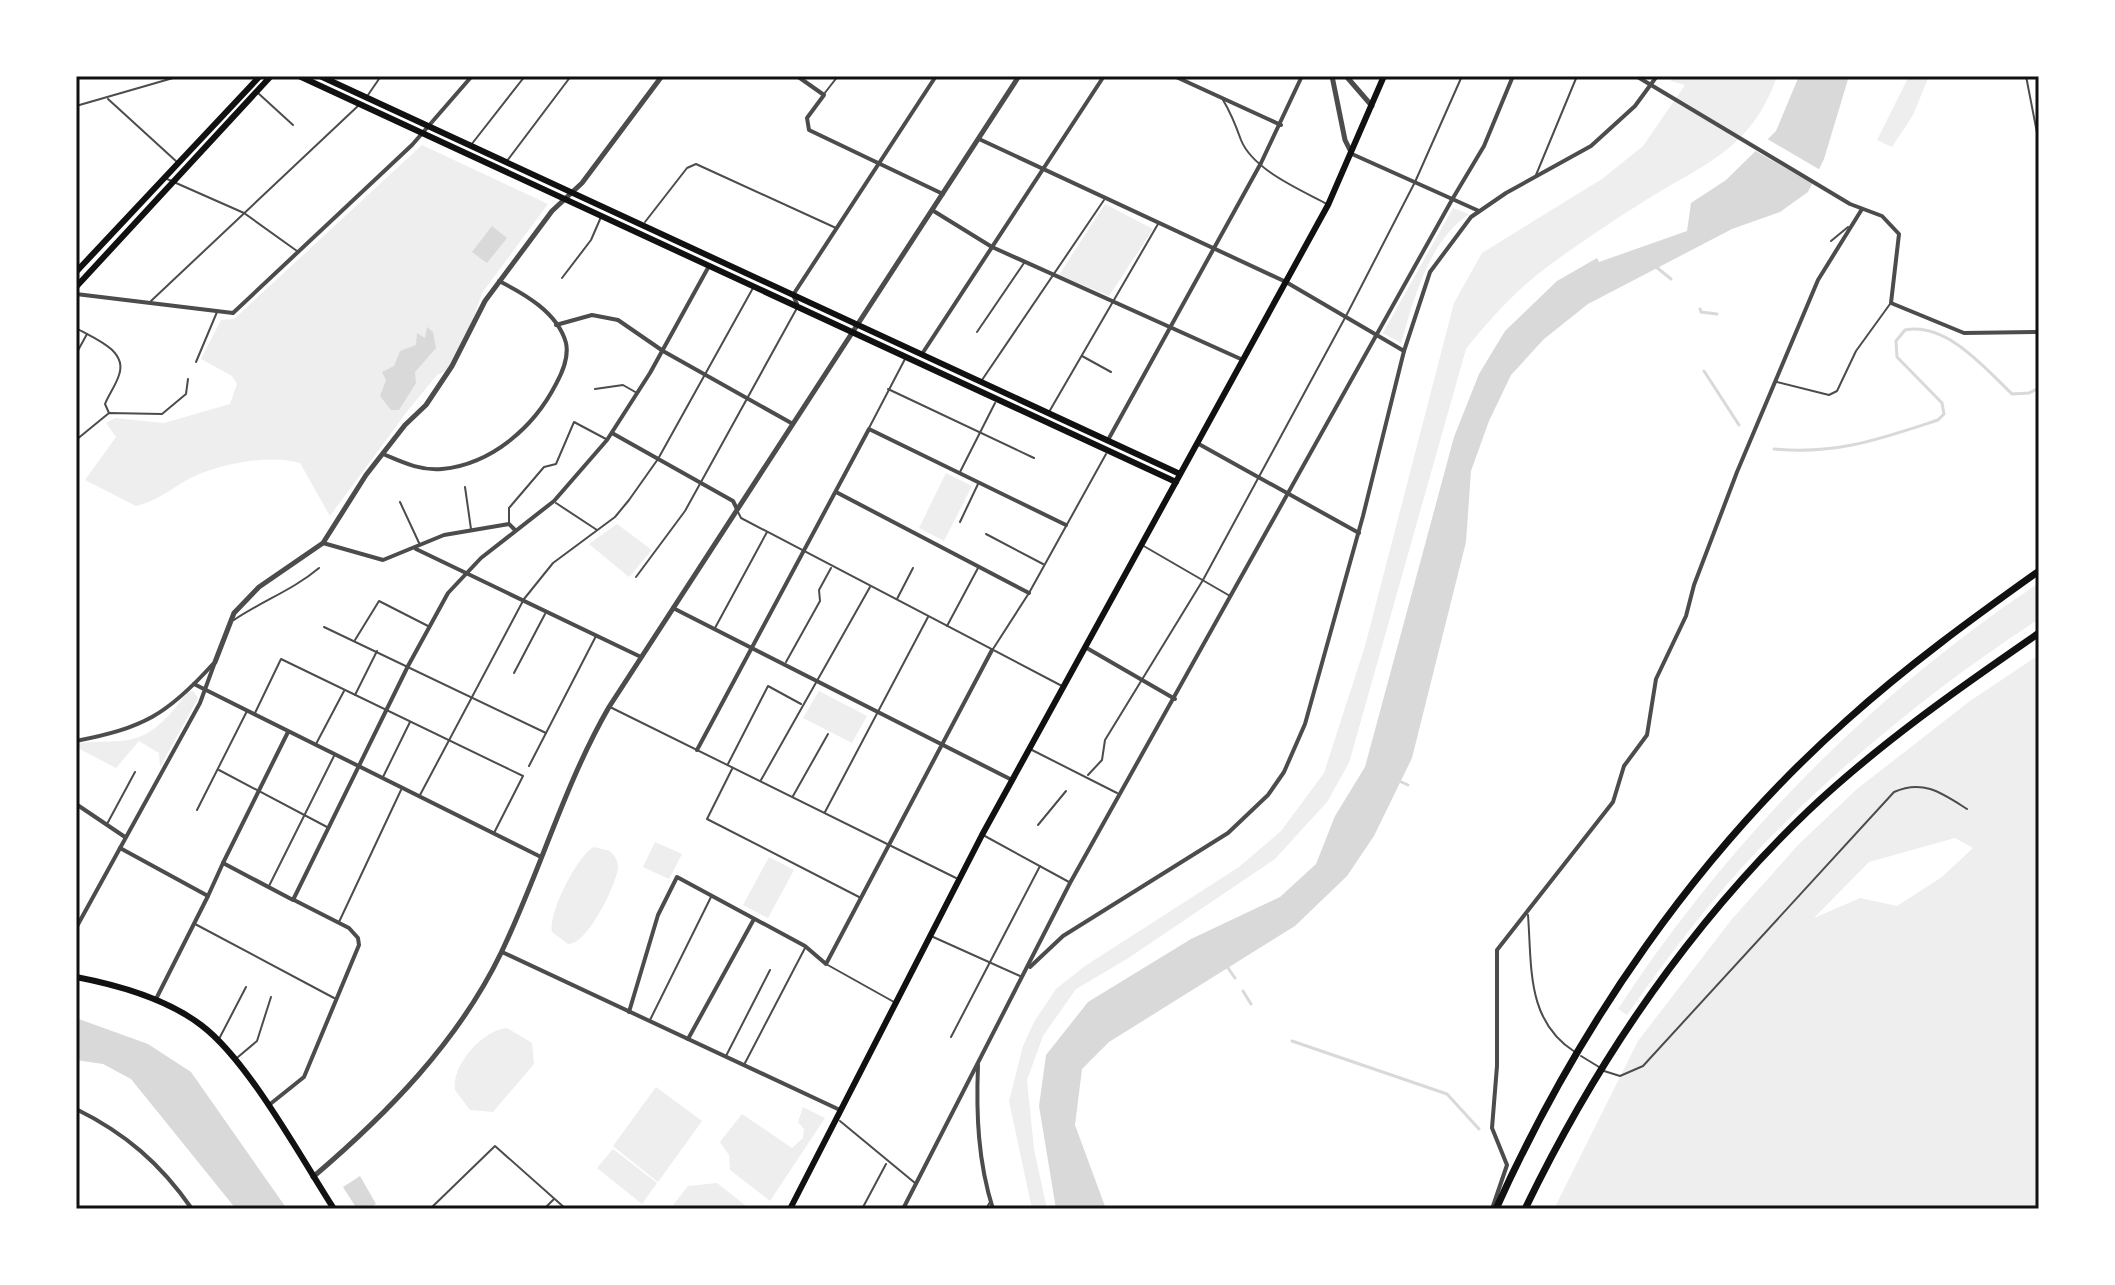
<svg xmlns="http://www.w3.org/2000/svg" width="2115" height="1285" viewBox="0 0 2115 1285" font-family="'Sofia Sans Condensed',sans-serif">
<rect width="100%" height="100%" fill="#fff"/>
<g fill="#eee" fill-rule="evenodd">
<path d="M1672,76H1777C1752,150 1703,164 1643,202C1611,222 1578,244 1547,267C1516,290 1490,319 1466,349L1349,763L1327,802L1275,859L1127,959L1076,989L1043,1036L1027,1080L1034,1149L1047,1209H1032L1009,1101L1023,1046L1034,1022L1056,989L1085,966L1239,867L1281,831L1324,773L1365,646L1454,303L1482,253L1602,179L1643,146L1685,85L1671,81Z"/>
<polygon points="1909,76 1929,76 1913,115 1892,147 1877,140"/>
<path d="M422,145L548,204L482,293L465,344L446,371L437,375L409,409L330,516L300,463C271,455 231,462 202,473C178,482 162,500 136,506L85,480L116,437L106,423L115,418L164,423L230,404L237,384L232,376L201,359L221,320L234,319Z"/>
<polygon points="1105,204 1153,229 1109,296 1059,275"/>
<path d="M1453,208L1469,214C1428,242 1414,299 1401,343L1383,333Z"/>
<polygon points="946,473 972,486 944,541 919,528"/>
<polygon points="617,524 652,550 629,577 589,544"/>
<path d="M2039,583V619C1923,694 1795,800 1708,907C1679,942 1653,978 1627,1015L1618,1009C1728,841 1872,694 2039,583Z"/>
<path d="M2039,655V1209H1554L1638,1041L1732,919L1798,845L1857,789L1970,701ZM1955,838L1973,848L1942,877L1897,906L1860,898L1814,918L1869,862Z"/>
<path d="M193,691L198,698L160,767L159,753L139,741L116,768L76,747V744C94,740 111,743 128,740C156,735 172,712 188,692Z"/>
<polygon points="819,691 867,716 852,743 803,718"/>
<polygon points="655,842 682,854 669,879 643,867"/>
<path d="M594,847L610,851C615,856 618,861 618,868C616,885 587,945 568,944L552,932C547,915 578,854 594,847Z"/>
<polygon points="769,857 794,870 768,918 743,905"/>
<path d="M507,1028L532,1043L534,1064L493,1112L470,1110L455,1090C451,1065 483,1030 507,1028Z"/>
<polygon points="656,1087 702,1121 658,1182 613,1146"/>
<polygon points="803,1107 825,1118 770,1201 730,1170 729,1155 720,1142 742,1114 792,1148 803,1138 804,1129 798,1122"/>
<polygon points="613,1149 657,1183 642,1204 597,1168"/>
<polygon points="717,1183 750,1209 670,1209 688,1186"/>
</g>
<g fill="#d9d9d9">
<polygon points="1799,76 1849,76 1824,159 1808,192 1780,212 1732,229 1588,304 1544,339 1511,375 1489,421 1471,471 1466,542 1412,758 1374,836 1347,876 1295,926 1109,1042 1082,1069 1075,1125 1106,1209 1056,1209 1039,1106 1046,1055 1088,1002 1191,939 1280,897 1316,864 1335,816 1365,767 1454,437 1479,374 1505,331 1557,281 1597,258 1599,262 1687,231 1691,203 1726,180 1776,131"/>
<polygon points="492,226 507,238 487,263 472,252"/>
<polygon points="427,327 433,332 436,348 415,372 416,383 399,410 391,410 380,396 386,380 382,372 394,366 400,351 416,345 417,333 425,338"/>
<polygon points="76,1018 148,1044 191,1072 287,1209 236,1209 131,1079 103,1064 76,1060"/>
<polygon points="360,1176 376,1204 368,1209 357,1209 343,1187"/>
</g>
<polygon fill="#fff" points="1764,137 1822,171 1815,185 1752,149"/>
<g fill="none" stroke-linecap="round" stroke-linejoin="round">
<g stroke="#d9d9d9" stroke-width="3">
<polyline points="1655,266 1671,279"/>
<polyline points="1700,309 1701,312 1717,314"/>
<polyline points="1704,371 1739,425"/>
<path d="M1774,449C1836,455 1880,439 1938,420L1944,414L1942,403L1897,357L1896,341L1905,330C1946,322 1984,367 2012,394L2029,393L2039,388"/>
<polyline points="1397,780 1408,785"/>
<polyline points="1228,968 1235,978"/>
<polyline points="1243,991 1251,1004"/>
<polyline points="1292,1041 1447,1094 1479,1129"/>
</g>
<g stroke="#4c4c4c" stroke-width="2">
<polyline points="2026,76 2039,143"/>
<polyline points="258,93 293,125"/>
<polyline points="824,94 838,76"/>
<polyline points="368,95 381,76"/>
<polyline points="108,99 177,162"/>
<path d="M1223,100C1231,113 1236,126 1241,140C1253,170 1301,190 1327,204"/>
<polyline points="76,106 180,76"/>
<polyline points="471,145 525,76"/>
<polyline points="507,161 571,76"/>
<polyline points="1536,175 1577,76"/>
<polyline points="167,179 244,213 297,251"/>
<polyline points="645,222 687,168 696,164 836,228"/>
<polyline points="1831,241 1848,227"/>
<polyline points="562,278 591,240 601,217"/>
<polyline points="151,301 359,105"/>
<path d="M76,328C93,338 128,350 119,375C116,385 109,394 105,404L109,413"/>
<polyline points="977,332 1024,263"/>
<polyline points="76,354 87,334"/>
<polyline points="1082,356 1111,372"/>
<polyline points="196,362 217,312"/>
<polyline points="982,380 1104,200"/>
<polyline points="1777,382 1829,395 1837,391 1856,351 1890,304"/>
<polyline points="595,389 623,385 637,393"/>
<polyline points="888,389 1034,458"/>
<polyline points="1049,412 1158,224"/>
<polyline points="869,428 905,359"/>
<polyline points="76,440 109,413 162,414 186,394 188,379"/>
<polyline points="960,472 995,403"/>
<polyline points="465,487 471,529"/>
<polyline points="400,502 420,545"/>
<polyline points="556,503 597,530"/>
<polyline points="738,512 741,518 1062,686"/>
<polyline points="960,522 978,484"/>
<polyline points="509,524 509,508 544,467 556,464 574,422 606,439"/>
<polyline points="986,534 1043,564"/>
<polyline points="1142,545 1230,596"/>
<polyline points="636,577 685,511 797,308"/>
<polyline points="897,599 913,568"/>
<path d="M234,620C262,601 293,590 319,568"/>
<polyline points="947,626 978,568"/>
<polyline points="324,627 546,733"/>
<polyline points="715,628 767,532"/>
<polyline points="355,640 379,601 428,626"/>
<polyline points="993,649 1029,593 1106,454"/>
<polyline points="786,662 820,601 819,590 831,568"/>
<polyline points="514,673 545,614"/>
<polyline points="355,695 377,651"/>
<polyline points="610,707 956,878"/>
<polyline points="255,713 281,659 523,776 494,833"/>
<polyline points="316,744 344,691"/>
<polyline points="1030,749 1117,793"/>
<polyline points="728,764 768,686 801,704"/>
<polyline points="529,766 596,636"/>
<polyline points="732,769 707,819 861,898"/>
<polyline points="219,770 327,827"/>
<polyline points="1088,775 1102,760 1105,740 1203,580 1346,316 1415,182 1462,76"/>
<polyline points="383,777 410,722"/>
<polyline points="761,780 870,587"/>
<polyline points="420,795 524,599 553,563 615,517 629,500 658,459 753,288"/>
<polyline points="793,796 828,734"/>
<polyline points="197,810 247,711"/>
<polyline points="825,812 928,617"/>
<polyline points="107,824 135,772"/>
<polyline points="1038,825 1066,791"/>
<polyline points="983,835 1069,882"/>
<polyline points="269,886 334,756"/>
<path d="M1528,915C1532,967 1526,1021 1575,1052"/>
<polyline points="339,922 401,790"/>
<polyline points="195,924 334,998"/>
<polyline points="931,936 1020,976"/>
<polyline points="826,964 894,1002"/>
<polyline points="650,1020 711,897"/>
<polyline points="951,1037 1040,866"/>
<polyline points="219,1039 246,987"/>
<polyline points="726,1056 770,970"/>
<polyline points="1581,1056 1599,1067"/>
<polyline points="238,1057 257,1041 271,997"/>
<polyline points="745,1063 805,948"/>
<path d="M1604,1071L1620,1076L1643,1066L1894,792C1923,779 1942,793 1967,809"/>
<polyline points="840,1121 915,1183"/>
<polyline points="430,1209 495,1146 566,1209"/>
<polyline points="544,1209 554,1199"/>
<polyline points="862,1209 886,1164"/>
<polyline points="986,1209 990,1202"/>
</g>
<g stroke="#4c4c4c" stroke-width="4">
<polyline points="797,76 824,95 807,118 809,130 943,194"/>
<polyline points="1174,76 1281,125"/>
<polyline points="1636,76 1850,204 1882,216 1899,234 1891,303 1964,333 2039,332"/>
<polyline points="979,139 1286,282 1404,351"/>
<polyline points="1352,154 1479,211"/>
<polyline points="932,210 992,247 1243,360"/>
<polyline points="76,294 233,313 412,145 472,76"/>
<polyline points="797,304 793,295 936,76"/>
<polyline points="556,325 592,315 618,320 663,351 793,424"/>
<polyline points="922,354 1104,76"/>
<polyline points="612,433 733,501 737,509"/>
<polyline points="1108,440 1261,163 1302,76"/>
<polyline points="1197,443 1359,533"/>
<path d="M383,454C402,462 420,471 442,469C492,464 534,427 556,384C563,371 569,357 566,343C558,313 525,294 499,281"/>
<polyline points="836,492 1029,593"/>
<polyline points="323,543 383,560 444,535 509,524 515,530"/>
<polyline points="416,549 641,657"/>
<polyline points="673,608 1012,780"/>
<polyline points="1085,647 1175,699"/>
<polyline points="194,684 541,857"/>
<path d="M76,741C143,728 167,715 213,664"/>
<polyline points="697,750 869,429 1066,525"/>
<polyline points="76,804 125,837"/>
<polyline points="120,848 208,896 223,863 293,900 408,666 448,593 481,558 554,501 607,440 650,373 709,266"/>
<polyline points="223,863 288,732"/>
<polyline points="76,928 200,703 215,662"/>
<polyline points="502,952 840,1110"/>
<polyline points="1030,967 1063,936 1228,833 1268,795 1284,772 1305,724 1363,516 1404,351 1430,272 1471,217 1506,193 1591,146 1635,106 1657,76"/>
<polyline points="156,999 208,896"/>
<polyline points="629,1012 658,915 677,877 805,946 826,964 992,650"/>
<polyline points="688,1039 754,919"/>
<path d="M978,1065C976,1114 978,1162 993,1209"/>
<polyline points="269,1105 304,1077 359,945 358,938 349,928 294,900"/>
<path d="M76,1109C125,1133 161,1164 192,1209"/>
<polyline points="903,1209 1070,883 1453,198 1484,146 1513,76"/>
<polyline points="1492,1209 1507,1165 1492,1128 1497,1066 1497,950 1613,802 1624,766 1647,735 1656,679 1686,616 1694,585 1737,472 1818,280 1862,209"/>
</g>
<g stroke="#4c4c4c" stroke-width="5">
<polyline points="1332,76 1345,140 1351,152"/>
<polyline points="1346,76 1372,106"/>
<polyline points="215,662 234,613 259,587 323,543 366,475 405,425 426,405 452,366 485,301 552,211 582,183 662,76"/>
<path d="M313,1177C387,1114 458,1042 501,953C540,872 564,785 609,707L1019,76"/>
</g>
<g stroke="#111" stroke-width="6">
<polyline points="299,76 1176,482"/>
<polyline points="320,76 1180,474"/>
<polyline points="76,272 260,76"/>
<polyline points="76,287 271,76"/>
<path d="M76,977C118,985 167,999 201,1025C248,1060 301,1158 334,1209"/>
<polyline points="790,1209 982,835 1328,205 1384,76"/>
</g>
<g stroke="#111" stroke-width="7">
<path d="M1496,1209C1578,1027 1697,853 1847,720C1907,666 1973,618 2039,571"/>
<path d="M1525,1209C1597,1060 1688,926 1808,811C1879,744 1959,688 2039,633"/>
</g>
</g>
<rect width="2115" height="1285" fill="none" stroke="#ffffff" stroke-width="156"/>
<rect x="78" y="78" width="1959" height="1129" fill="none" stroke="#111" stroke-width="3"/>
</svg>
